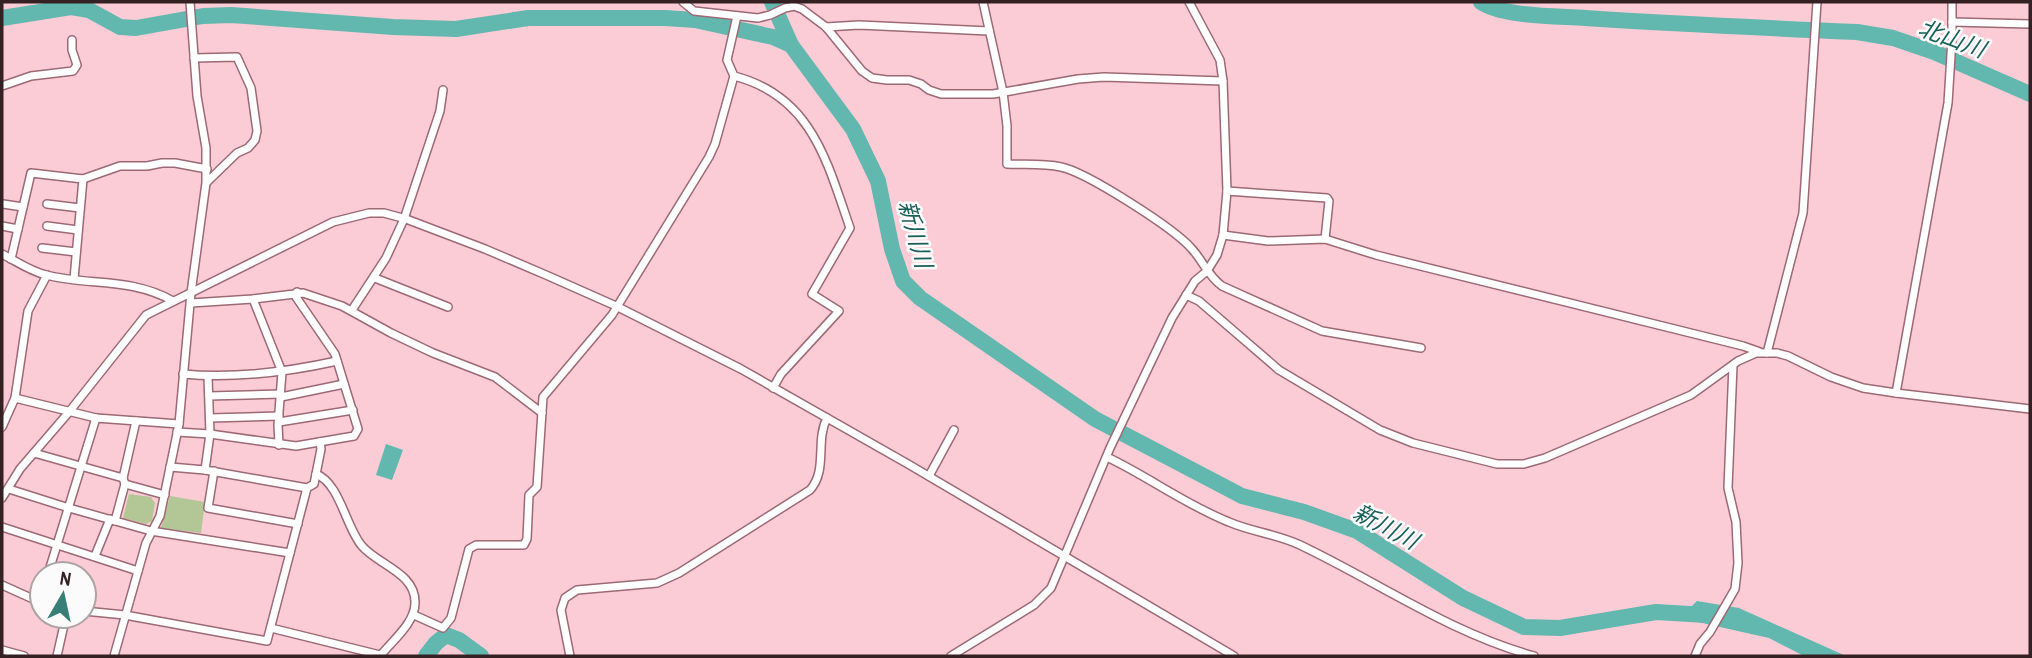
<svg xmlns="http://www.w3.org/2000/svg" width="2032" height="658" viewBox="0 0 2032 658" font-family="'Archivo Narrow','Noto Sans JP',sans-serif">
<rect width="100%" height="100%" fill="#fbccd5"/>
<g fill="#b3c696">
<polygon points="129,494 151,497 155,503 152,521 146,524 123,518"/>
<polygon points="170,496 205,502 201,533 161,528"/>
</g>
<g fill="#62b8ae">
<polygon points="386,444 403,450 392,480 376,475"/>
<polygon points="1697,601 1739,608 1846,656 1804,656 1769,638 1680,618"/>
</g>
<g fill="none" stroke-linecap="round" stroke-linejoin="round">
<g stroke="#62b8ae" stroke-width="16">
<polyline points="772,2 791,45"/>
<path d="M1481,2C1504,17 1557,16 1585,18C1676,24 1766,28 1857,32L1893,38L1934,52L2030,94"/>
<polyline points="2,18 71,7 89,10 120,27 136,28 203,16 231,15 393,27 456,29 528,18 665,18 695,20 773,37 791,45 853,129 878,181 892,249 903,281 920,298 1095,419 1242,496 1304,512 1357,531 1463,598 1524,627 1560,628 1656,612 1706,615"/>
<polyline points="426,656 436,643 446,635 459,640 481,656"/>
</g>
<defs>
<g id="street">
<polyline points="683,2 694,11 758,18 770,15 785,8 794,6 802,9 826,27 862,71 872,78 887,80 909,80 921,84 929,90 941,94 993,94 1078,79 1104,77 1223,81"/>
<path d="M983,2L1003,92L1007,126V164C1024,165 1043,163 1061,167C1086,172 1174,228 1192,249C1203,261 1208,276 1222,286L1322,331L1421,348"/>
<polyline points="1952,22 2030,24"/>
<polyline points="826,27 859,25 989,31"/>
<polyline points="194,58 237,57 251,88 257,131 255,140 248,148 237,153 207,182"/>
<path d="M734,76C812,96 827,162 850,228L812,294L839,311L781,374L773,388"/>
<polyline points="2,86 31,76 73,71 77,65 72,50 72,40"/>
<polyline points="1227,191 1327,198 1329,201 1325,239"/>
<polyline points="3,204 23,207"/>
<polyline points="47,204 80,208"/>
<polyline points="2,226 18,229"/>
<polyline points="47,226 78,230"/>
<polyline points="1223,235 1268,241 1325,239 1376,255 1743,346 1760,352"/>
<polyline points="42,248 76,252"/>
<path d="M2,254C16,261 30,271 46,275C90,286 130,277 173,301"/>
<polyline points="11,259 31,173 83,179 120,166 147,166 162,163 175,163 207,169"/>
<polyline points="375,278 448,307"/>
<polyline points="74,279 83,179"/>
<polyline points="1186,295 1199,301 1279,370 1380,430 1413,443 1497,464 1524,464 1545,458 1691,395 1738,361 1756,353 1777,353 1788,356 1831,377 1863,388 1896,393 2030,409"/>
<polyline points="253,299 282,372 278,425 279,445"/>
<polyline points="191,303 253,299 303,293 342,306 391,333 433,353 495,377 542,413"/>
<polyline points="352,310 386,258 404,219 440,111 443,90"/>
<polyline points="1767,353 1803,213 1817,2"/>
<path d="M183,374C235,379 287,372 337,361"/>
<polyline points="1896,393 1948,103 1952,39 1952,2"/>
<polyline points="209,396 281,394"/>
<polyline points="281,397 344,384"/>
<polyline points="15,398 28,311 47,275"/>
<polyline points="210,418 279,416"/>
<polyline points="279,422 353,410"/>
<polyline points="2,427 15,398 96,418"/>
<polyline points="177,432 210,434 296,446 354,436 358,429 335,354 296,297 297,292"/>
<polyline points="34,453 123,478 136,421"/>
<path d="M1107,457C1149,477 1186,505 1229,522C1252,532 1277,534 1300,545C1378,582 1450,633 1534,656"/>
<polyline points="170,467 205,470 307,488 314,484 321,449 320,442"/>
<polyline points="205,470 210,434 208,377"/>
<polyline points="214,471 208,508 298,524"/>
<path d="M316,474C340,483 346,528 362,546C378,565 416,573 415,603C415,623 392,641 380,656"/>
<polyline points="929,476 954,430"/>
<polyline points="123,478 125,484 165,495"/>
<polyline points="9,489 69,508 151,531 290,553"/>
<polyline points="2,498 20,469 69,412 146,315 333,222 369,213 384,213 406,219 485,249 546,275 616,306 741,369 908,464 1234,656"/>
<polyline points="115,521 125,484"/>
<polyline points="2,527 138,571"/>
<polyline points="95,556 110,519"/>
<polyline points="48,574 96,418 179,424"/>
<polyline points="2,585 42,603"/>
<polyline points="84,611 125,615 267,641 307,488"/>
<polyline points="414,615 443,628 451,618 469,549 476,545 524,545 527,539 529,495 537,487 543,397 612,315 709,157 715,144 734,76 727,60 737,16"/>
<polyline points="271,628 380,655"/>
<polyline points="2,650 24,656"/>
<polyline points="57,656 66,616"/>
<polyline points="114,656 146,543 160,516 179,424 191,293 206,183 206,148 197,96 190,2"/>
<path d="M570,656L561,610L565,598L577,590L657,583L679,573L810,490C828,470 815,441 827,418"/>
<polyline points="951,656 1034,605 1051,588 1110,448 1172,318 1195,281 1207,271 1217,255 1223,235 1227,191 1223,81 1220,60 1189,2"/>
<polyline points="1695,656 1700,644 1710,632 1735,589 1738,563 1736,522 1728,488 1733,365"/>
</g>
</defs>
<use href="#street" stroke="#9c6974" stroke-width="10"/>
<use href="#street" stroke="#fff" stroke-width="7"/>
</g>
<g text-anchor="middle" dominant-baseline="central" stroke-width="5" stroke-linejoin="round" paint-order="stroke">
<g font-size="23" font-style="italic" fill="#196059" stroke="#fbfbfb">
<text transform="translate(1952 38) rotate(20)">北山川</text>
<text transform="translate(916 234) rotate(75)">新川川</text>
<text transform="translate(1386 526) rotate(28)">新川川</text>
</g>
</g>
<rect width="2032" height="658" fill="none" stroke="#352024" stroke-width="7"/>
<g transform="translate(63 595) rotate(9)"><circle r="33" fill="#fbfbfb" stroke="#aca3a5" stroke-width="2"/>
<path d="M0-5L12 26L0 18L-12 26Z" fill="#387f77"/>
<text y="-10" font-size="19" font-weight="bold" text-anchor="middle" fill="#352024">N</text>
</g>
</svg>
